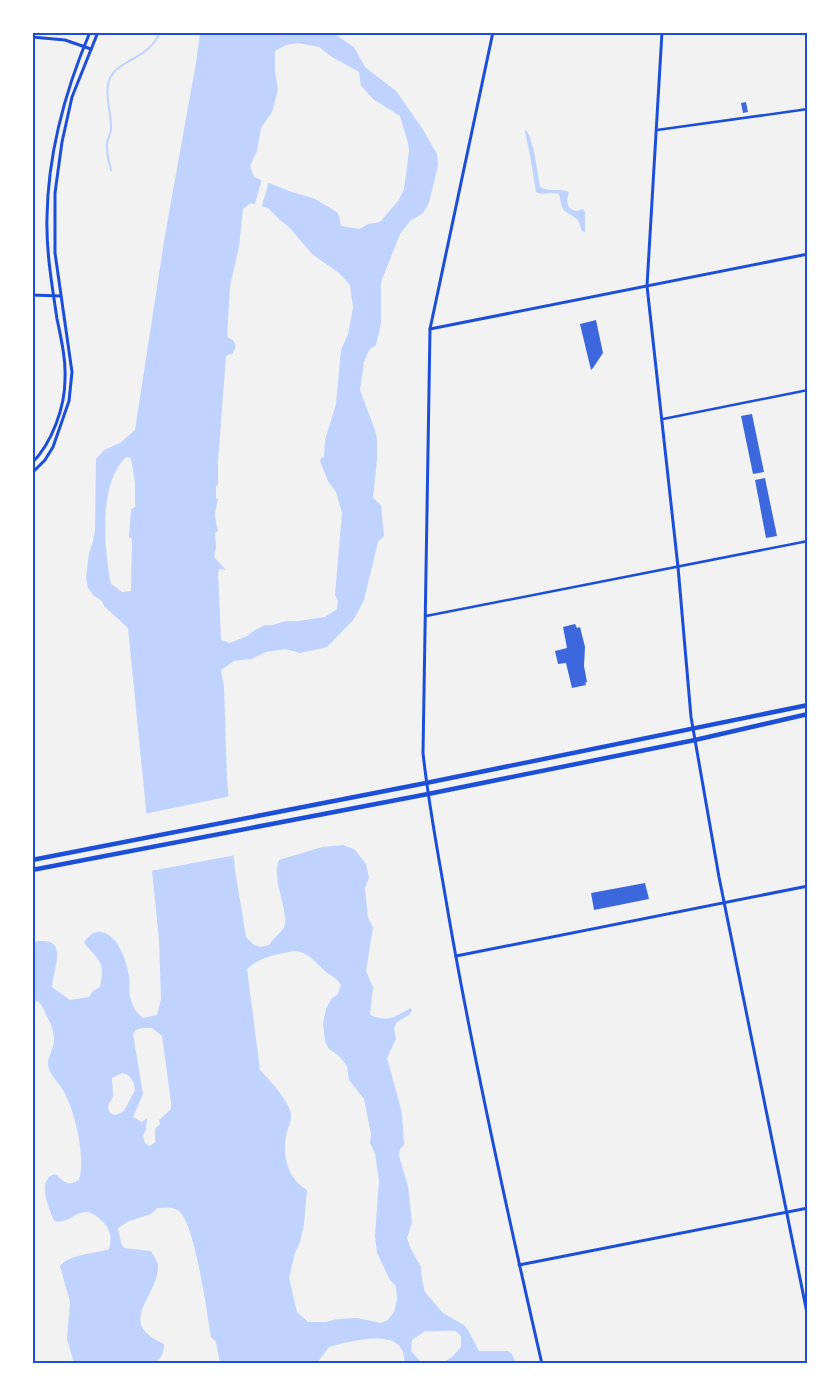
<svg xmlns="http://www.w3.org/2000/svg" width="840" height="1396" viewBox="0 0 840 1396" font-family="'IBM Plex Sans',sans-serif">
<rect width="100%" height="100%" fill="#f2f2f2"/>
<g fill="#bfd3fe" fill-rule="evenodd">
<path d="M200,33H333L354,47L365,67L396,91L422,128L437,154L438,165L429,203L423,213L410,221L400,234L381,282V324L376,345L369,350L364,362L360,390L375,430L377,439V459L373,498L381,505L384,536L378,542L364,600L354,619L327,647L300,653L285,649L266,652L251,659L234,661L221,670L224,687L227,779L235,870L246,937L254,945L260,947L269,945C272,939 283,931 284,927C290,911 270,878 279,860L322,847L343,845L354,849L366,864L369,878L365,888L368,918L373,927L366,971L373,987L370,1015C390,1023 393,1017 411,1008L412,1010L409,1015L397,1022L394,1028L396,1039L387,1058L402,1113L404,1145L400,1149L399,1156L408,1186L412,1222L407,1238L411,1249L421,1267L422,1280L425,1292L443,1313L464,1325L468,1330L479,1351H508L512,1354L516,1363H443L453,1356L461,1347V1336L456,1331C445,1330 435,1332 425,1331L412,1340L411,1351L422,1363H405C404,1359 404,1352 401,1348C390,1330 346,1342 329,1347L317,1363H220L216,1342L211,1337C207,1313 195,1224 179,1211C172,1206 164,1208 157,1208L151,1214L129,1221L118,1228L121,1243L124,1248L151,1251C153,1255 157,1260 158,1265C159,1297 114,1322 164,1344C164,1353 161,1358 155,1363H74L67,1339L70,1302L60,1266C69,1254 95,1254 109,1249C112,1239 111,1231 104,1223C80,1197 74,1226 54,1221C50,1209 35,1180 55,1174C65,1182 67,1187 79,1180C86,1157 75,1111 63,1090C58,1082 49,1074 48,1064C48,1057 53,1049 54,1042C55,1029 47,1017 42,1006L39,1002L33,1000V942C70,935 54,965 52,987L70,1000L89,997L93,991L100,987C105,962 100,961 84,943C88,936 93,931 102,932C118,935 127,962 129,976C130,986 128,994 132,1003C134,1010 137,1013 143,1018L157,1015L161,999L159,940L128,628L104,606L102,601L94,596L88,588L86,578L89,553L93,541L95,530L96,459L104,450L120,443L135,430L165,235L196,63ZM298,43L319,47L332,57L359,72L361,86L373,99L400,116L408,143L409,151L404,189L398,201L380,222L368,224L360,229L341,226L339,216L337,212L315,199L289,191L254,177L250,166L257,151L261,128L272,112L278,90L275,71V51L286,45ZM251,203L268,208L281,221L289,227L312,254L339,273L350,285L353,308L348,334L341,350L336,404L325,440L324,457L321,458L320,461L328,481L336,492L342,513L335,595L338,601L337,609L325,617L298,621H286L273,625H265L255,630L247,636L230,643L221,640L218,572L220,569L226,570L214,557L216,548L215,533L218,531C217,524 213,516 216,508C216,505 218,502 218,499L216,498V487L218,484V461L226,356L233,353L236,346L233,340L227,337L230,286L239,247L243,209ZM126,457L131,458L135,483V507L131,509L129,537L132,539L131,591L122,592L111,584C104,550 98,483 126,457ZM294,951C311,952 317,966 329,974C335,978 337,979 341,985L338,994L331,999L326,1009L323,1023L325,1042L329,1049L338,1055L347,1066L349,1080L364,1099L371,1134L370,1143L375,1154L379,1180L375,1236L377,1253L390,1280L396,1286L397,1300L394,1312L388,1320L381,1323L357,1318L337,1319L326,1322H308L297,1312L289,1278L295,1253L300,1242L304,1224L307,1190C288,1179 282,1156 286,1136C287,1129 291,1123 291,1117C293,1105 268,1078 260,1070L247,969C259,957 278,954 294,951ZM142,1028H152L162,1036L171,1102V1109L159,1120L160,1124L155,1129V1143L149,1146L145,1143L143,1136L146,1129L147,1118L142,1122L133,1117L143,1094L133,1034L136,1030ZM122,1073C131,1074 134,1082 135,1090L124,1111L116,1115H113L109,1112L108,1106L113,1096L112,1078Z"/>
<path d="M526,130C533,137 538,175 540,187C547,192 560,188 569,192C567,200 565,209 577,211L583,209L585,212V232L582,231L578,220C563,208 563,215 559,194C551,191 542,196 536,192L530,155L525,132Z"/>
</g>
<g fill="#f2f2f2">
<polygon points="262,179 269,181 261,209 254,207"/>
<polygon points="231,796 236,855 150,871 144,814"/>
</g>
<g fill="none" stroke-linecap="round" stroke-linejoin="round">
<path stroke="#bfd3fe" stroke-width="2" d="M111,170C109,162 106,152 107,143C108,138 111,134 111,128C112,110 99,84 117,69C132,57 152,53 160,32"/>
</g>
<g fill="#3d67dc">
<polygon points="746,102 748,112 743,113 741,103"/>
<polygon points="596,320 603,353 593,368 591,370 580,324"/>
<polygon points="752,414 764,472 753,474 741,416"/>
<polygon points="765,478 777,536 766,538 755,480"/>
<polygon points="575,624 577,628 580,627 585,647 584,666 587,682 585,683 586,685 572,688 566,663 558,664 555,651 567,648 563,627"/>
<polygon points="645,883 649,899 594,910 591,893"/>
</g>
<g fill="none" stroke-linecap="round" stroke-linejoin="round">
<g stroke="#1d4ed8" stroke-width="2.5">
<polyline points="657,130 808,109"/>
<polyline points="663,419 808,390"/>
<polyline points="426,616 808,541"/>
</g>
<g stroke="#1d4ed8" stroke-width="3">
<path d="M493,32L430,329L423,753C429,809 440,863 449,918C475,1067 508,1216 542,1364"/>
<polyline points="662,32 647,286 678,567 691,717 719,877 808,1318"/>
<polyline points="32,37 65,40 91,49"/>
<polyline points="32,295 60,296"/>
<polyline points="430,329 808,254"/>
<path d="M32,463C52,443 65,407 65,379C66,359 61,338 57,319C52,285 46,251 47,217C48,153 65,91 90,32"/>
<polyline points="32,473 45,460 53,447 69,401 72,372 55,253 55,193 62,142 72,97 98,32"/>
<polyline points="456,956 808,886"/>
<polyline points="519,1265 808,1208"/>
</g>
<g stroke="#1d4ed8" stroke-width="4.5">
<polyline points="32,860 426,783 808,705"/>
<polyline points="32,870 428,794 695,740 808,714"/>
</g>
</g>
<rect width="840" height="1396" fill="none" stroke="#ffffff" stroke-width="68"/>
<rect x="34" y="34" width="772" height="1328" fill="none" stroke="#1d4ed8" stroke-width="2"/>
</svg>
